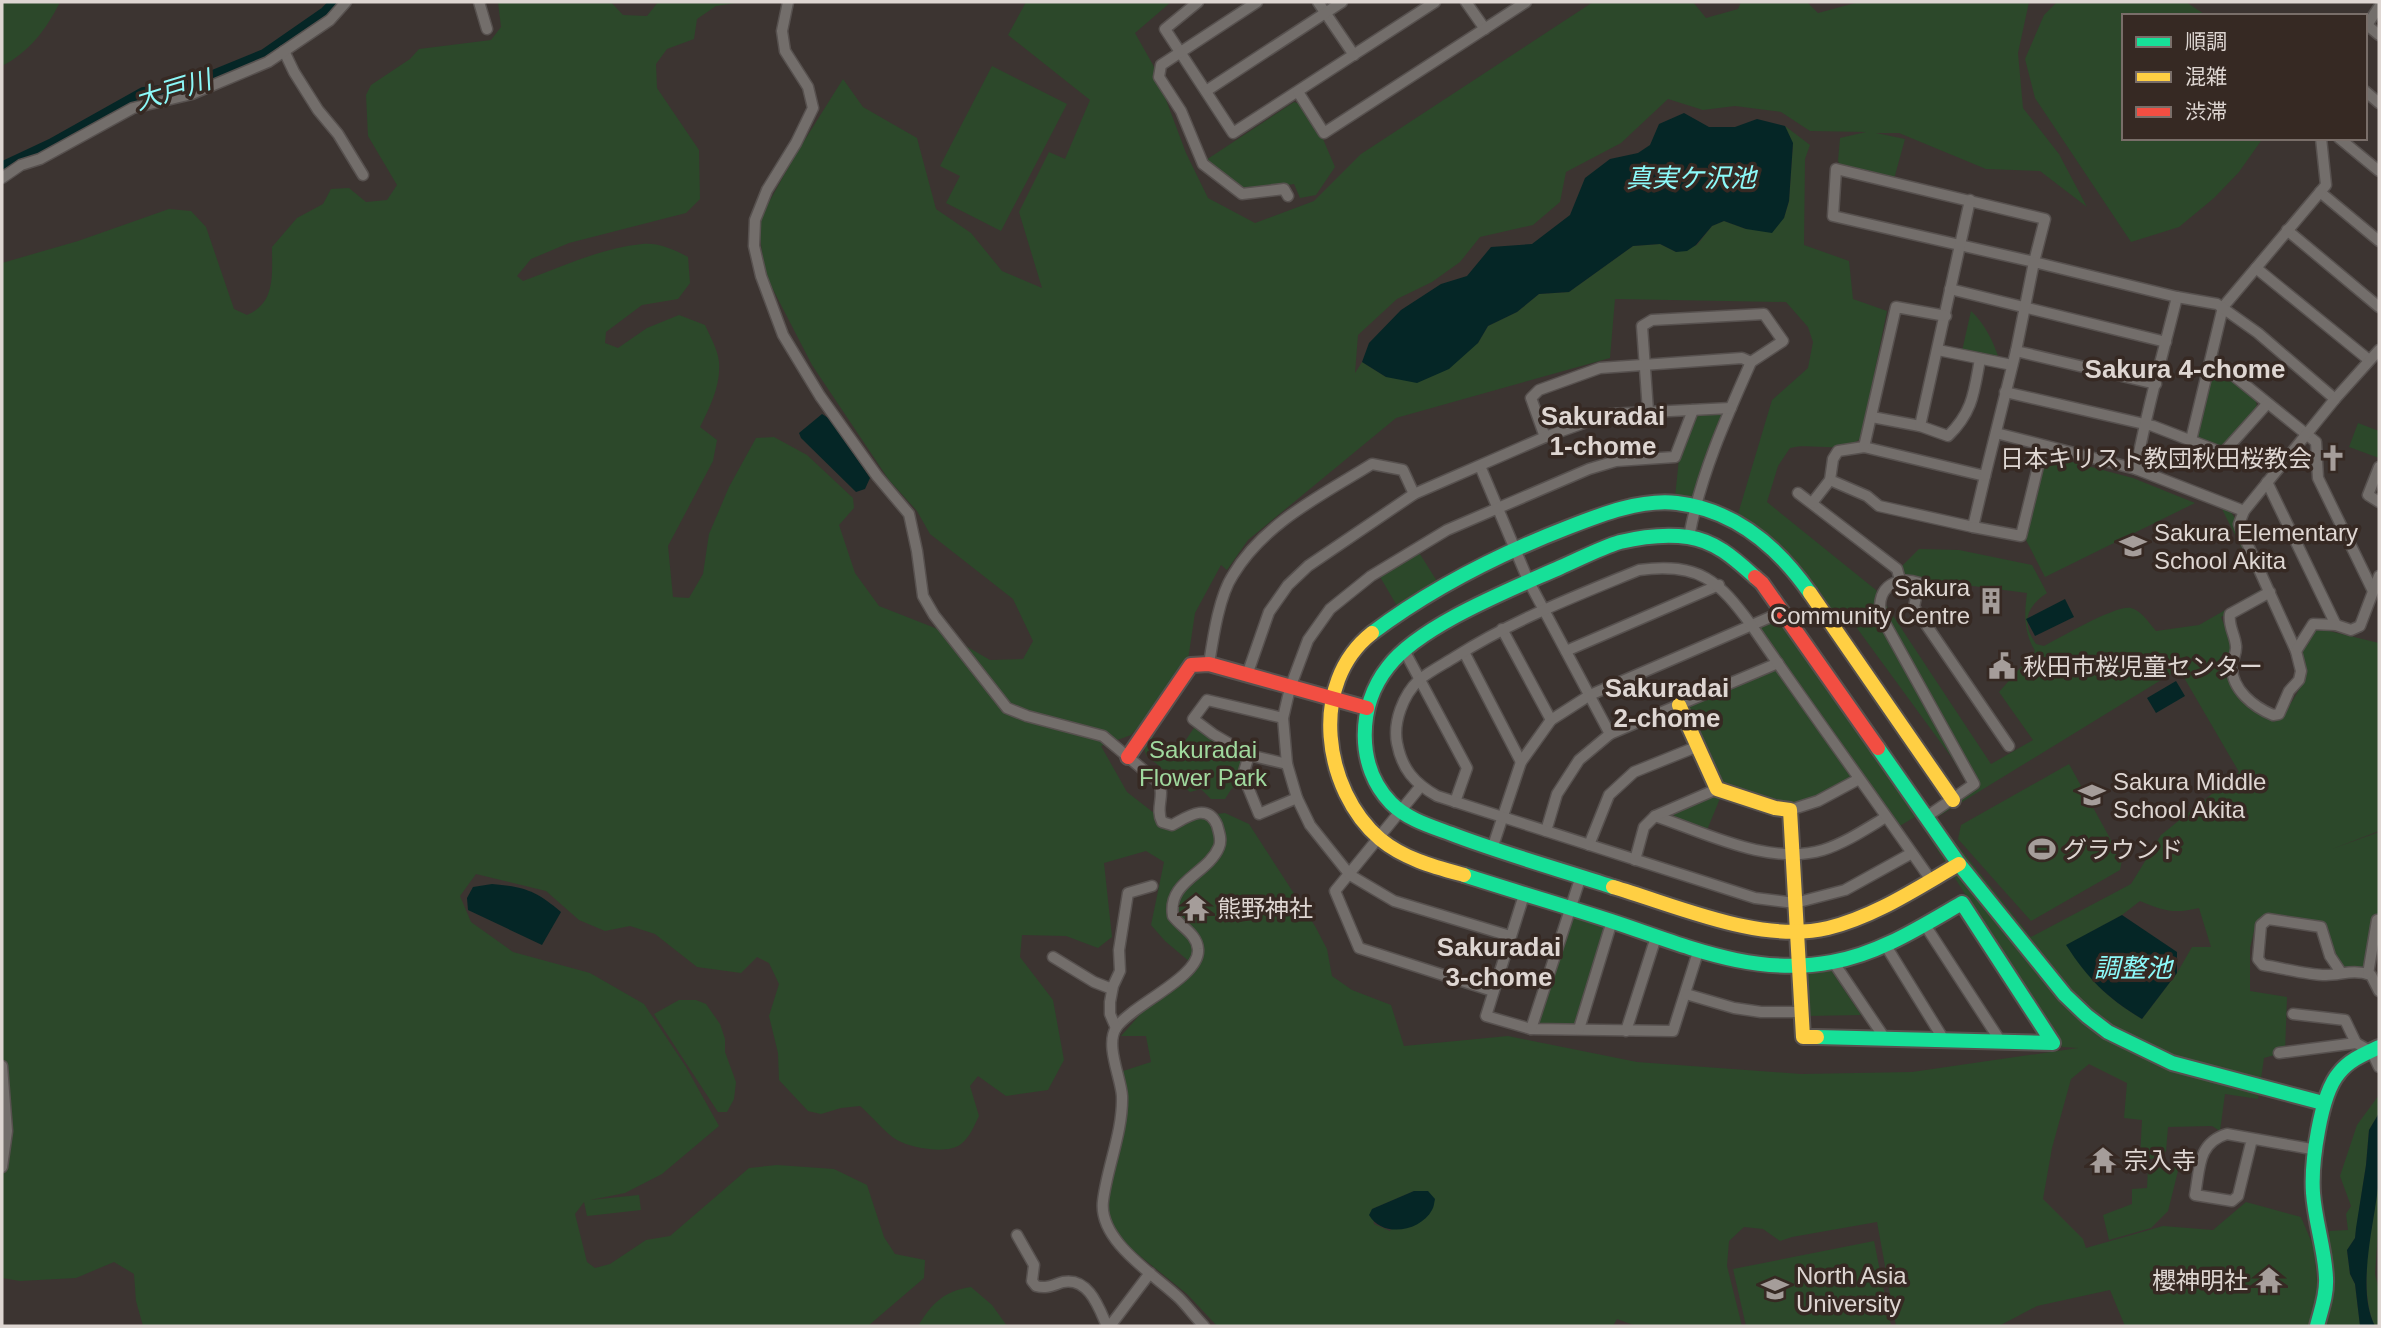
<svg xmlns="http://www.w3.org/2000/svg" width="2381" height="1328" viewBox="0 0 2381 1328" font-family="Arial,'Noto Sans JP',sans-serif">
<rect width="100%" height="100%" fill="#3c3431"/>
<g fill="#2c482a" fill-rule="evenodd">
<path d="M2,2H60C46,30 29,52 2,66Z"/>
<path d="M498,2H611L623,15L647,16L658,2H742L716,6L697,19L694,39L667,49L656,64L657,88L699,150L700,199L686,213L569,243L531,259L517,276L523,281C561,267 601,248 642,244C658,242 675,250 688,257L690,283L678,299L642,305L606,332L605,343L618,348L647,328L679,315L705,325C710,336 718,350 719,362C721,385 710,407 700,427L717,440L713,461L668,546L673,597L689,598L703,574L709,534L729,487L756,438L774,437L807,455L853,498L854,508L839,525L855,573L879,606L935,628L990,660L1023,659L1033,641L1013,599L930,534L917,511L889,480L812,365L765,274L758,222L794,157L843,79L863,107L917,138L936,209L971,233L1002,271L1042,288L1019,212L1049,152L1065,159L1090,100L1008,35L1026,2H1171L1135,33L1153,65L1186,153L1208,198L1255,223L1314,201L1361,154L1593,2H1693L1706,18L1738,9L1741,2H1807L1818,13L1859,2H2029L2018,53L2023,108L2059,154L2087,207L2040,171L1986,169L1899,133H1876L1905,139L1894,179L1841,166L1838,161L1840,138L1866,132L1810,131L1781,112L1735,106L1703,110L1668,99L1621,143L1566,172L1560,202L1533,225L1480,237L1460,262L1432,282L1397,299L1358,335L1355,373L1362,362L1386,377L1478,343L1488,326L1517,312L1539,294L1569,292L1633,246L1660,244L1676,252L1697,245L1712,226L1724,221L1746,229L1784,218L1789,201L1793,144L1785,126L1810,145L1805,159L1804,245L1849,261L1853,299L1887,311L1861,438C1842,455 1813,442 1790,448L1778,466L1767,502L1876,590L1991,764L2033,740L1999,692L2035,651C2024,632 2024,615 2027,593L1903,577L1901,567L1919,549L1959,550L2032,565L2047,593C2026,607 2021,623 2036,644L2044,646C2060,638 2115,605 2131,608C2142,611 2149,623 2156,631L2199,625L2262,589L2219,503L2226,505L2239,524L2270,592L2221,617L2231,642L2232,654L2227,665L2233,688L2246,705L2274,722C2285,714 2304,686 2305,673C2306,665 2302,657 2300,650L2314,630L2329,631L2379,643V831L2332,849L2379,832V926L2370,968L2347,969L2334,960L2321,923L2272,916L2255,927L2250,948V991L2287,997L2285,1052L2264,1058L2258,1099L2225,1094L2220,1131L2212,1126L2168,1127L2166,1151C2159,1158 2149,1162 2140,1157L2142,1120L2124,1118L2127,1083L2089,1064L2071,1079L2052,1148L2043,1199L2083,1239L2086,1248L2163,1226L2213,1230L2246,1202L2301,1217L2314,1248L2319,1305L2310,1326H2125L2110,1290L2037,1306L1999,1326H1896L1877,1222L1792,1237L1780,1241L1763,1229L1744,1227L1729,1241L1727,1266L1742,1326H1636L1617,1319L1613,1326H1217L1187,1294L1124,1243L1112,1224L1107,1205L1124,1104L1123,1071L1151,1062L1146,1036H1121L1144,1010L1197,968L1165,941L1151,925L1164,862L1146,851L1104,863L1112,937L1098,948L1066,936L1022,935L1020,957L1053,1000L1064,1060L1048,1090L1006,1096L978,1076L970,1086L979,1116C974,1126 970,1137 961,1144C948,1155 911,1148 897,1140C885,1133 871,1115 860,1106L841,1108L821,1114L808,1111L779,1080L778,1053L769,1016L779,984L769,963L757,957L741,973L697,967L655,934L630,926L605,931L579,920L546,891L476,874L460,896L471,922L513,952L590,973L644,1004L686,1067L719,1126L662,1174L625,1193L590,1200L639,1195L641,1210L587,1216L584,1202L575,1214L587,1262L595,1268L610,1264L646,1240L670,1236L749,1168L777,1165L834,1169L867,1185L884,1237L895,1254L925,1260L924,1278L868,1326H143L136,1301L134,1274L114,1262L76,1278L20,1281L2,1278V263L78,241L169,209L191,211L206,227L234,309L247,315C276,303 272,274 272,247L297,218L323,204L331,189L349,188L366,202L387,200L397,185L368,136L366,95L371,85L410,59L419,49L491,40L501,27ZM1615,299L1786,302L1808,327L1813,342L1808,368L1772,400L1738,514L1790,555L1840,628L1851,620L1952,758L1971,791L1920,823L2062,1047L2078,1048L1912,1072L1801,1074L1637,1062L1508,1036L1404,1046L1391,1005L1352,990L1332,976L1327,949L1315,926L1249,824L1225,813L1163,820L1127,792L1101,746L1131,735L1156,707L1188,660L1195,613L1221,565L1227,570L1248,540L1396,418L1610,358ZM2179,669L2239,772L2161,835L2131,884L2031,937L1936,818ZM2140,901C2163,911 2175,914 2199,908L2211,947H2192L2177,973L2142,1019C2108,999 2088,979 2067,945L2122,915ZM1414,1191L1390,1231L1374,1224L1372,1209Z"/>
<polygon points="2057,2 2186,2 2207,16 2124,16 2124,138 2263,138 2239,172 2214,198 2179,227 2131,242 2035,98 2025,59 2044,15"/>
<polygon points="992,66 1067,104 1001,231 946,203 960,176 940,166"/>
<polygon points="1294,102 1300,104 1323,139 1335,167 1316,195 1300,198 1294,184 1246,191 1206,160"/>
<path d="M1971,311C1985,324 1993,341 1999,359L1962,351Z"/>
<polygon points="2217,368 2256,401 2257,408 2226,446 2219,447 2200,441 2196,433 2211,370"/>
<polygon points="1723,413 1720,427 1693,495 1687,499 1675,497 1679,459 1695,418 1699,414"/>
<polygon points="2358,423 2379,431 2379,458 2349,447"/>
<polygon points="2057,458 2133,478 2195,503 2045,577 2026,540 2042,466"/>
<polygon points="1418,551 1440,586 1400,611 1379,575"/>
<polygon points="1779,619 1920,814 1898,827 1759,628"/>
<path d="M1775,668L1851,775L1849,780C1792,812 1784,806 1723,787L1687,707Z"/>
<polygon points="1196,725 1244,760 1244,785 1232,788 1225,799 1211,799 1201,789 1190,792 1146,755 1143,745 1150,735 1168,748 1181,747"/>
<polygon points="2069,764 2122,860 2120,870 2031,921 1958,839 1961,825"/>
<polygon points="1716,794 1721,796 1707,830 1675,819 1673,811"/>
<polygon points="1571,913 1609,924 1578,1026 1542,1026 1538,1019"/>
<polygon points="1829,967 1861,1015 1807,1016 1804,974 1807,970"/>
<polygon points="679,1000 696,1000 706,1004 720,1024 725,1039 725,1052 736,1082 734,1099 727,1112 718,1112 654,1014"/>
<path d="M2379,1095V1113L2369,1130L2366,1165L2355,1238L2347,1250L2350,1274L2355,1284L2360,1326H2325C2334,1296 2331,1262 2329,1231L2348,1230L2346,1214L2351,1206L2340,1176L2357,1125Z"/>
<polygon points="2179,1167 2168,1211 2151,1228 2109,1240 2103,1215 2132,1204 2132,1189 2147,1188 2148,1168"/>
<path d="M2379,1178V1219L2375,1274L2379,1290V1326H2375C2357,1291 2372,1216 2379,1178Z"/>
<polygon points="1874,1241 1891,1326 1746,1326 1733,1269"/>
<path d="M971,1287L992,1305L1007,1326H918C932,1303 944,1291 971,1287Z"/>
</g>
<g fill="#052626">
<polygon points="1684,113 1709,127 1735,127 1757,119 1785,126 1793,143 1789,201 1784,218 1772,233 1746,229 1724,221 1712,226 1696,245 1687,251 1676,252 1660,244 1633,246 1569,292 1539,294 1517,312 1488,326 1478,343 1449,369 1417,383 1386,377 1362,362 1369,343 1401,310 1441,284 1467,276 1491,247 1532,244 1570,215 1585,178 1610,159 1638,153 1650,145 1659,124"/>
<polygon points="822,414 830,419 870,478 865,489 856,492 801,438 799,433"/>
<polygon points="2065,599 2074,617 2035,636 2026,619"/>
<polygon points="2176,681 2185,696 2156,713 2147,698"/>
<path d="M492,884C524,887 535,890 561,912L542,945L468,910L467,898L473,887Z"/>
<path d="M2122,915L2177,952V973L2142,1019C2108,999 2088,979 2066,945Z"/>
<path d="M2379,1113C2379,1134 2381,1156 2379,1177C2376,1220 2355,1287 2375,1326H2360L2355,1284L2350,1274L2347,1250L2355,1238L2356,1228L2366,1165L2369,1130Z"/>
<path d="M1414,1191H1428L1435,1199C1434,1203 1434,1207 1432,1210C1420,1232 1382,1238 1369,1215L1372,1209Z"/>
</g>
<g fill="none" stroke-linecap="round" stroke-linejoin="round">
<polyline stroke="#052626" stroke-width="16" points="2,170 53,146 144,95 182,91 265,57 327,14 339,2"/>
<defs>
<g id="street">
<polyline points="479,2 487,29"/>
<path d="M788,2L782,31L785,51L808,87L813,108L796,143L767,190L755,220L754,246L761,276L783,335L820,396L877,476L909,514L917,551L923,596L934,615L1007,708L1027,716L1103,736L1159,783C1165,796 1155,809 1162,822L1172,825C1187,817 1207,802 1217,825C1219,832 1222,840 1219,847C1208,874 1167,881 1173,916C1181,927 1197,934 1198,949C1201,977 1131,1005 1116,1028C1105,1045 1121,1078 1122,1096C1123,1132 1107,1167 1103,1201C1098,1241 1155,1275 1179,1298C1188,1307 1195,1317 1204,1326"/>
<polyline points="1198,2 1165,29 1233,133 1435,2"/>
<polyline points="1257,2 1161,65 1159,77 1181,111 1203,164 1242,194 1284,189 1288,196"/>
<polyline points="1318,2 1354,55"/>
<polyline points="1466,2 1485,29"/>
<polyline points="2367,25 2379,35"/>
<polyline points="2365,28 2379,7"/>
<polyline points="284,51 294,72 318,110 338,134 363,175"/>
<polyline points="1206,91 1342,2"/>
<polyline points="2365,91 2379,103"/>
<polyline points="1298,92 1324,133 1526,2"/>
<polyline points="2339,138 2379,171"/>
<polygon points="1836,169 2045,219 2034,262 1833,216"/>
<polyline points="2,178 21,165 40,159 133,108 192,94 268,62 330,20 346,2"/>
<polyline points="2320,192 2379,241"/>
<polyline points="2287,230 2379,307"/>
<polyline points="2256,268 2369,360"/>
<polyline points="1950,289 2166,342"/>
<polyline points="1938,350 2012,365"/>
<polyline points="2016,351 2156,384"/>
<polyline points="2212,358 2316,442 2318,478 2373,591"/>
<polyline points="2005,392 2153,426 2223,453 2267,404"/>
<polyline points="1648,411 1642,326 1652,320 1764,314 1783,341 1751,362"/>
<path d="M1872,417L1920,426L1948,436C1973,412 1974,392 1980,359"/>
<polyline points="1920,426 1970,200"/>
<polyline points="1996,433 2136,469 2244,511"/>
<path d="M1545,437L1531,398L1539,390L1600,368L1742,358L1751,362C1726,418 1700,476 1689,537"/>
<polyline points="2191,440 2223,307 2326,185 2321,138"/>
<polygon points="1864,447 1985,476 1973,527 1879,506 1867,496 1830,480 1833,459 1838,451"/>
<polyline points="1864,447 1896,307 1946,316"/>
<polyline points="1480,466 1528,580 1610,734"/>
<polyline points="2379,467 2368,495 2379,502"/>
<path d="M2136,469C2146,411 2163,354 2177,297"/>
<polyline points="1985,476 2016,351 2034,262 2177,297 2217,304 2258,333 2335,399"/>
<polyline points="2267,482 2336,625"/>
<polyline points="1798,493 1897,569 1900,580"/>
<polyline points="1812,503 1830,480"/>
<polyline points="1973,527 2021,536 2043,446"/>
<path d="M2270,592L2230,614C2228,626 2235,634 2236,646C2237,653 2232,660 2232,667C2232,690 2254,707 2273,715L2279,714L2289,691L2299,680L2301,671L2296,651L2242,532L2239,524L2244,511L2335,399L2379,350"/>
<polyline points="1502,629 1551,720"/>
<polyline points="1404,650 1467,768 1455,802"/>
<polyline points="1566,651 1719,585"/>
<polyline points="2296,651 2313,624 2336,625 2351,630 2360,626 2379,576"/>
<polyline points="1464,652 1521,762"/>
<path d="M1209,664C1213,638 1219,596 1233,575C1264,523 1322,495 1372,464L1403,470L1414,494"/>
<polyline points="1247,675 1269,612 1288,585 1308,566 1414,494 1545,437 1609,414 1731,408"/>
<polyline points="1283,718 1207,700 1193,719 1213,734 1249,755 1287,764"/>
<polyline points="1249,755 1243,775 1259,814 1297,798"/>
<polyline points="1420,787 1335,891 1359,948 1493,991"/>
<polyline points="1790,810 1818,801 1859,779"/>
<path d="M1655,816C1706,833 1769,866 1823,850C1845,843 1866,829 1886,817"/>
<path d="M1926,817L1974,784L1882,618C1874,591 1893,574 1919,583L1914,607L2009,746"/>
<polyline points="1546,831 1557,794 1579,760 1610,734 1778,663"/>
<polyline points="1589,845 1609,795 1634,772 1696,747"/>
<polyline points="1492,849 1521,762 1551,720 1590,695 1782,612"/>
<path d="M1912,853L1845,890L1795,903L1755,898L1437,796C1414,783 1402,769 1397,743C1393,722 1403,695 1419,680C1430,671 1444,664 1455,657C1513,620 1576,596 1639,570C1700,562 1719,581 1752,626C1811,712 1872,795 1931,880"/>
<polyline points="1635,860 1644,827 1655,816 1717,789"/>
<polyline points="1524,895 1486,1016 1531,1029 1673,1031 1698,952"/>
<polyline points="1925,925 2001,1042"/>
<polyline points="1510,936 1394,901 1350,875 1310,825 1297,798 1287,764 1283,718 1290,688 1308,640 1330,609 1371,576 1447,530 1589,469 1616,461 1675,457 1693,410"/>
<polyline points="1886,946 1944,1040"/>
<polyline points="1053,957 1094,982 1112,989"/>
<polyline points="1834,963 1884,1037"/>
<path d="M2340,971L2330,956L2321,927L2268,919L2261,925L2258,959L2263,965C2283,968 2306,975 2326,975C2342,975 2352,969 2371,975L2379,991"/>
<polyline points="2368,974 2377,920"/>
<polyline points="1686,994 1734,1008 1761,1012 1801,1012"/>
<polyline points="2293,1014 2345,1020 2356,1043 2370,1051"/>
<polyline points="1116,1028 1110,1014 1110,1002 1113,986 1120,971 1119,950 1128,893 1152,886"/>
<polyline points="1531,1029 1581,876"/>
<polyline points="1579,1029 1612,921"/>
<polyline points="1626,1031 1656,937"/>
<polyline points="2371,1050 2379,1067"/>
<polyline points="2279,1053 2356,1043"/>
<polyline points="2,1066 7,1131 2,1167"/>
<path d="M2252,1139L2238,1196L2232,1201L2195,1195C2200,1169 2197,1143 2227,1134L2317,1150"/>
<path d="M1017,1235L1034,1265L1032,1281L1036,1286C1047,1289 1053,1285 1063,1282C1089,1277 1099,1308 1107,1326"/>
<polyline points="1110,1326 1150,1273"/>
</g>
<g id="fast">
<path d="M1372,633C1432,588 1499,554 1569,527C1602,514 1641,499 1677,503C1735,510 1778,547 1810,593"/>
<polyline points="1878,748 1959,864 2065,995 2087,1016 2108,1032 2172,1063 2323,1103"/>
<path d="M1464,875C1513,891 1562,905 1611,921C1684,945 1753,977 1832,962C1879,954 1922,926 1962,903L2053,1043L1817,1037"/>
<path d="M1613,887C1561,870 1508,855 1457,836C1434,827 1409,821 1391,803C1356,767 1357,706 1388,667C1420,625 1512,589 1561,567C1580,559 1600,548 1620,542C1641,537 1666,534 1688,537C1716,541 1735,559 1755,577"/>
<path d="M2317,1326C2321,1310 2327,1295 2326,1278C2325,1250 2315,1222 2313,1193C2311,1164 2320,1095 2339,1073C2349,1060 2364,1054 2379,1047"/>
</g>
<g id="slow">
<polyline points="1810,593 1953,800"/>
<path d="M1372,633C1308,683 1323,790 1380,839C1404,859 1435,867 1464,875"/>
<polyline points="1679,705 1717,789 1775,808 1790,810 1803,1037 1817,1037"/>
<path d="M1613,887C1678,906 1761,944 1828,928C1876,916 1917,888 1959,864"/>
</g>
<g id="jam">
<polyline points="1755,577 1762,583 1878,748"/>
<polyline points="1128,757 1191,665 1209,664 1367,708"/>
</g>
</defs>
<use href="#street" stroke="#57514f" stroke-width="13"/>
<use href="#fast" stroke="#57514f" stroke-width="18"/>
<use href="#slow" stroke="#57514f" stroke-width="18"/>
<use href="#jam" stroke="#57514f" stroke-width="18"/>
<use href="#street" stroke="#736e6b" stroke-width="10"/>
<use href="#fast" stroke="#16e098" stroke-width="14"/>
<use href="#slow" stroke="#ffcf43" stroke-width="14"/>
<use href="#jam" stroke="#f24e42" stroke-width="14"/>
</g>
<defs>
<symbol id="church-bare" viewBox="-9 -9 18 18"><path d="M-1.2-6h2.4v3.5h3.3v2.4h-3.3V6h-2.4V-.1h-3.3v-2.4h3.3Z" fill="#a59d9a" stroke="#362923" stroke-width="2.5" paint-order="stroke"/></symbol>
<symbol id="school-bare" viewBox="-9 -9 18 18"><path d="M0-5L7-2L0 1L-7-2ZM-4 1L0 2.5L4 1V4Q0 6-4 4Z" fill="#a59d9a" stroke="#362923" stroke-width="2.5" paint-order="stroke"/></symbol>
<symbol id="building-bare" viewBox="-9 -9 18 18"><path d="M-4-6H4V6H1V3H-1V6H-4ZM-2.5-4.3h1.7v1.8h-1.7ZM.8-4.3h1.7v1.8H.8ZM-2.5-1h1.7V.8h-1.7ZM.8-1h1.7V.8H.8Z" fill="#a59d9a" stroke="#362923" stroke-width="2.5" paint-order="stroke"/></symbol>
<symbol id="civic-bare" viewBox="-9 -9 18 18"><path d="M-.6-6.5H3V-4.5H.6V-3L4-1V1h2V6H-6V1h2V-1L-.6-3ZM-1.2 2.5V6h2.4V2.5Z" fill="#a59d9a" stroke="#362923" stroke-width="2.5" paint-order="stroke"/></symbol>
<symbol id="stadium-bare" viewBox="-9 -9 18 18"><path d="M0-5a6.5 5 0 1 0 0 10a6.5 5 0 1 0 0-10ZM-3.5-1.8h7v3.6h-7Z" fill="#a59d9a" stroke="#362923" stroke-width="2.5" paint-order="stroke"/></symbol>
<symbol id="temple-bare" viewBox="-9 -9 18 18"><path d="M0-6L5-2H3V0L6.5 2.5H4V6H1.5V3h-3V6H-4V2.5H-6.5L-3 0V-2H-5Z" fill="#a59d9a" stroke="#362923" stroke-width="2.5" paint-order="stroke"/></symbol>
<symbol id="university-bare" viewBox="-9 -9 18 18"><path d="M0-5L7-2L0 1L-7-2ZM-4 1L0 2.5L4 1V4Q0 6-4 4Z" fill="#a59d9a" stroke="#362923" stroke-width="2.5" paint-order="stroke"/></symbol>
</defs>
<g fill-rule="evenodd">
<use href="#church-bare" x="2314" y="439" width="38" height="38"/>
<use href="#school-bare" x="2114" y="527" width="38" height="38"/>
<use href="#building-bare" x="1972" y="582" width="38" height="38"/>
<use href="#civic-bare" x="1983" y="647" width="38" height="38"/>
<use href="#school-bare" x="2073" y="776" width="38" height="38"/>
<use href="#stadium-bare" x="2023" y="830" width="38" height="38"/>
<use href="#temple-bare" x="1177" y="889" width="38" height="38"/>
<use href="#temple-bare" x="2084" y="1141" width="38" height="38"/>
<use href="#temple-bare" x="2250" y="1261" width="38" height="38"/>
<use href="#university-bare" x="1756" y="1270" width="38" height="38"/>
</g>
<g text-anchor="middle" dominant-baseline="central" stroke-width="7" stroke-linejoin="round" paint-order="stroke">
<g font-size="24" fill="#ded6d2" stroke="#362923" text-anchor="start">
<text x="2312" y="458" text-anchor="end">日本キリスト教団秋田桜教会</text>
<text x="2154" y="532">Sakura Elementary<tspan x="2154" dy="28">School Akita</tspan></text>
<text x="1970" y="587" text-anchor="end">Sakura<tspan x="1970" dy="28">Community Centre</tspan></text>
<text x="2023" y="666">秋田市桜児童センター</text>
<text x="2113" y="781">Sakura Middle<tspan x="2113" dy="28">School Akita</tspan></text>
<text x="2063" y="849">グラウンド</text>
<text x="1217" y="908">熊野神社</text>
<text x="2124" y="1160">宗入寺</text>
<text x="1796" y="1275">North Asia<tspan x="1796" dy="28">University</tspan></text>
<text x="2248" y="1280" text-anchor="end">櫻神明社</text>
</g>
<g font-size="24" fill="#a0d99e" stroke="#362923">
<text x="1203" y="749">Sakuradai<tspan x="1203" dy="28">Flower Park</tspan></text>
</g>
<g font-size="26" font-style="italic" fill="#8cf9f9" stroke="#362923">
<text transform="translate(173 90) rotate(-17)">大戸川</text>
<text x="1691" y="178">真実ケ沢池</text>
<text x="2133" y="968">調整池</text>
</g>
<g font-size="26" font-weight="bold" fill="#ded6d2" stroke="#362923">
<text x="2185" y="369">Sakura 4-chome</text>
<text x="1603" y="416">Sakuradai<tspan x="1603" dy="30">1-chome</tspan></text>
<text x="1667" y="688">Sakuradai<tspan x="1667" dy="30">2-chome</tspan></text>
<text x="1499" y="947">Sakuradai<tspan x="1499" dy="30">3-chome</tspan></text>
</g>
</g>
<rect width="2381" height="1328" fill="none" stroke="#ded6d2" stroke-width="7"/>
<rect x="2122" y="14" width="245" height="126" fill="#362923" stroke="#796e69" stroke-width="2"/>
<rect x="2136" y="37" width="35" height="10" fill="#16e098" stroke="#796e69" stroke-width="2"/>
<text x="2185" y="49" font-size="21" fill="#ded6d2">順調</text>
<rect x="2136" y="72" width="35" height="10" fill="#ffcf43" stroke="#796e69" stroke-width="2"/>
<text x="2185" y="84" font-size="21" fill="#ded6d2">混雑</text>
<rect x="2136" y="107" width="35" height="10" fill="#f24e42" stroke="#796e69" stroke-width="2"/>
<text x="2185" y="119" font-size="21" fill="#ded6d2">渋滞</text>
</svg>
